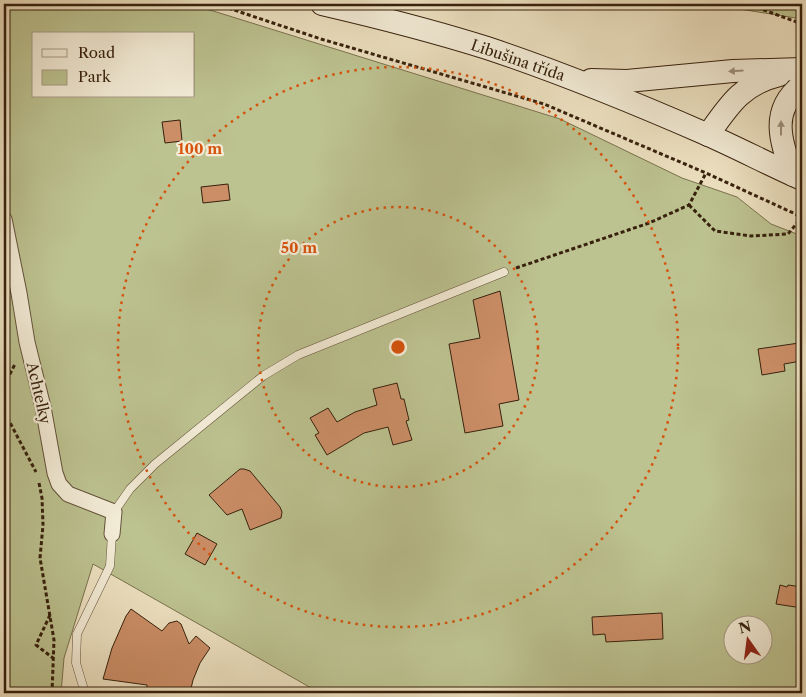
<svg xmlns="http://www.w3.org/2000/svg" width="806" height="697" viewBox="0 0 806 697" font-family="'Libre Caslon Text',serif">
<rect width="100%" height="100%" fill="#ede1c1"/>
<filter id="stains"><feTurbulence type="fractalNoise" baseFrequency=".004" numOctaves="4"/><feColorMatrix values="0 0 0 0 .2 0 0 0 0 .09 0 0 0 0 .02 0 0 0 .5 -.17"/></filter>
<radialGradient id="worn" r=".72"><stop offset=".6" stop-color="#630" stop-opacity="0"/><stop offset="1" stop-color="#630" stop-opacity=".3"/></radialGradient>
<g fill="#bcc290" stroke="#7a724e" fill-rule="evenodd">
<path d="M4,4H170L210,10L560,119L682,178L737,197L771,224L802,236V693H320L93,564L64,658L61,693H4ZM34,34H194V96H34ZM734,624H764V654H734Z"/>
<polygon points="708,4 802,4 802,19"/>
</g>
<g fill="#cb8e67" stroke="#37210d">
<polygon points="180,120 182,141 165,143 162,122"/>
<polygon points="228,184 230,200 203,203 201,187"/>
<polygon points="500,291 519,400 499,404 503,426 465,433 449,344 480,338 473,300"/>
<polygon points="799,343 801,361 784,364 785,371 762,375 758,349"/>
<polygon points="397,383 401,399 404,399 409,420 406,421 412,440 393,445 388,427 364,433 327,455 315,435 319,433 310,418 328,408 337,422 355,412 377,405 373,389"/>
<polygon points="240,469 244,469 250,471 280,507 282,512 281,518 250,530 242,509 227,515 209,495"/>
<polygon points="197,533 217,544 205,565 185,554"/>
<polygon points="780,585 787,587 788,585 802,587 802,608 776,604"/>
<polygon points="131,609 162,631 169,623 177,621 181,624 189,644 196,636 210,648 200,663 193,680 190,693 147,693 147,685 103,679 112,648 126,616"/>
<polygon points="662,613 663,639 606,642 605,634 593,635 592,617"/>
</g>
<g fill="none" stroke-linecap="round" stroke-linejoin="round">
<defs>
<g id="lane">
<polyline points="114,512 130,489 155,464 263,376 298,355 504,272"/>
<polyline points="85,693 76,663 77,634 110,566 112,534"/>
</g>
<polyline id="street" points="4,219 19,293 27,342 43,407 55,473 59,484 68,494 114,512 112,534"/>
<g id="secondary">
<path d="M322,4C378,17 433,31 487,48C562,73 635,103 706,134C738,148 770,165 802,179"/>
<polyline points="591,80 627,81 733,71 802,69"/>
<path d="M708,135C729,105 742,84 779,75"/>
<path d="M793,175C781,142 769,111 802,85"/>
</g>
</defs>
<use href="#lane" stroke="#64513a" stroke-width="9"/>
<use href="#street" stroke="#64513a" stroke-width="17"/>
<use href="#secondary" stroke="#37210d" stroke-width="24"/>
<g stroke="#37210d" stroke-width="3" stroke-dasharray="4 2.5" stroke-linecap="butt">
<polyline points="216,4 321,39 544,104 706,173 802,217"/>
<polyline points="738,4 753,6 802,24"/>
<polyline points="689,205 715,231 751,236 788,234 802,217"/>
<polyline points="516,268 649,223 689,205 706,173"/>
<polyline points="4,386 15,364"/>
<polyline points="4,405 6,415 36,472"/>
<polyline points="39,483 42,498 43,525 40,558 54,640 52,693"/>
<polyline points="50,615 36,645 53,658"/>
</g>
<use href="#lane" stroke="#f3ecd7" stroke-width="8"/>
<use href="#street" stroke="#f3ecd7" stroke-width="15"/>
<use href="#secondary" stroke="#f3ecd7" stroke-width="22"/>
</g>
<defs><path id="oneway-solid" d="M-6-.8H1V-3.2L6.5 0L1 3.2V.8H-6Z" transform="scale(1.25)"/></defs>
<g fill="#9e917c">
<use href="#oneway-solid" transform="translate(736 71) rotate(176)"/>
<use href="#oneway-solid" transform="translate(781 128) rotate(-90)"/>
</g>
<g fill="none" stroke="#d6530c" stroke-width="2.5" stroke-dasharray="2.5 5">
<circle cx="398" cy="347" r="140"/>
<circle cx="398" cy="347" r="280"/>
</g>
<g text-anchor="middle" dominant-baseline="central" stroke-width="4.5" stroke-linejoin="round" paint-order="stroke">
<g font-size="15" fill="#37210d" stroke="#f3ecd7">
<text transform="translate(518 60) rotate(19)">Libušina třída</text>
<text transform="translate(39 393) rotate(77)">Achtelky</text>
</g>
</g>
<circle cx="398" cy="347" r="8" fill="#d6530c" stroke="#f3ecd7" stroke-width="2.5"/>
<g font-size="15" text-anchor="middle" font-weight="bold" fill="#d6530c" stroke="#f3ecd7" stroke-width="4.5" stroke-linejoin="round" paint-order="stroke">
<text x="200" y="154">100 m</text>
<text x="299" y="253">50 m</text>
</g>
<rect width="806" height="697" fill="none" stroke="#ede1c1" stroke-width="20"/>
<rect x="5" y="5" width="796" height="687" fill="none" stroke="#37210d" stroke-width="2.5"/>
<rect x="10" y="10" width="786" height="677" fill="none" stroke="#37210d"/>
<rect x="32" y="32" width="162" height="65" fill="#f3ecd7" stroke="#a89b86"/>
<rect x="42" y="49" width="25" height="8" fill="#f3ecd7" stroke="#a89b86"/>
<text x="78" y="58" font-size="15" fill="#37210d">Road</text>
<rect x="42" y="70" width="25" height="15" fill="#bcc290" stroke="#a89b86"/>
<text x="78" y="82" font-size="15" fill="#37210d">Park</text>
<g transform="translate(748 640) rotate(346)"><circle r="24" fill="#f3ecd7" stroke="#a89b86"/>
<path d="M0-4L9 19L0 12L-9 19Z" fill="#8f2418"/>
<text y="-8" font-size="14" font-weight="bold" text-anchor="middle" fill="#37210d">N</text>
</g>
<rect width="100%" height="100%" filter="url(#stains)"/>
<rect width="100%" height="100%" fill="url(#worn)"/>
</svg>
